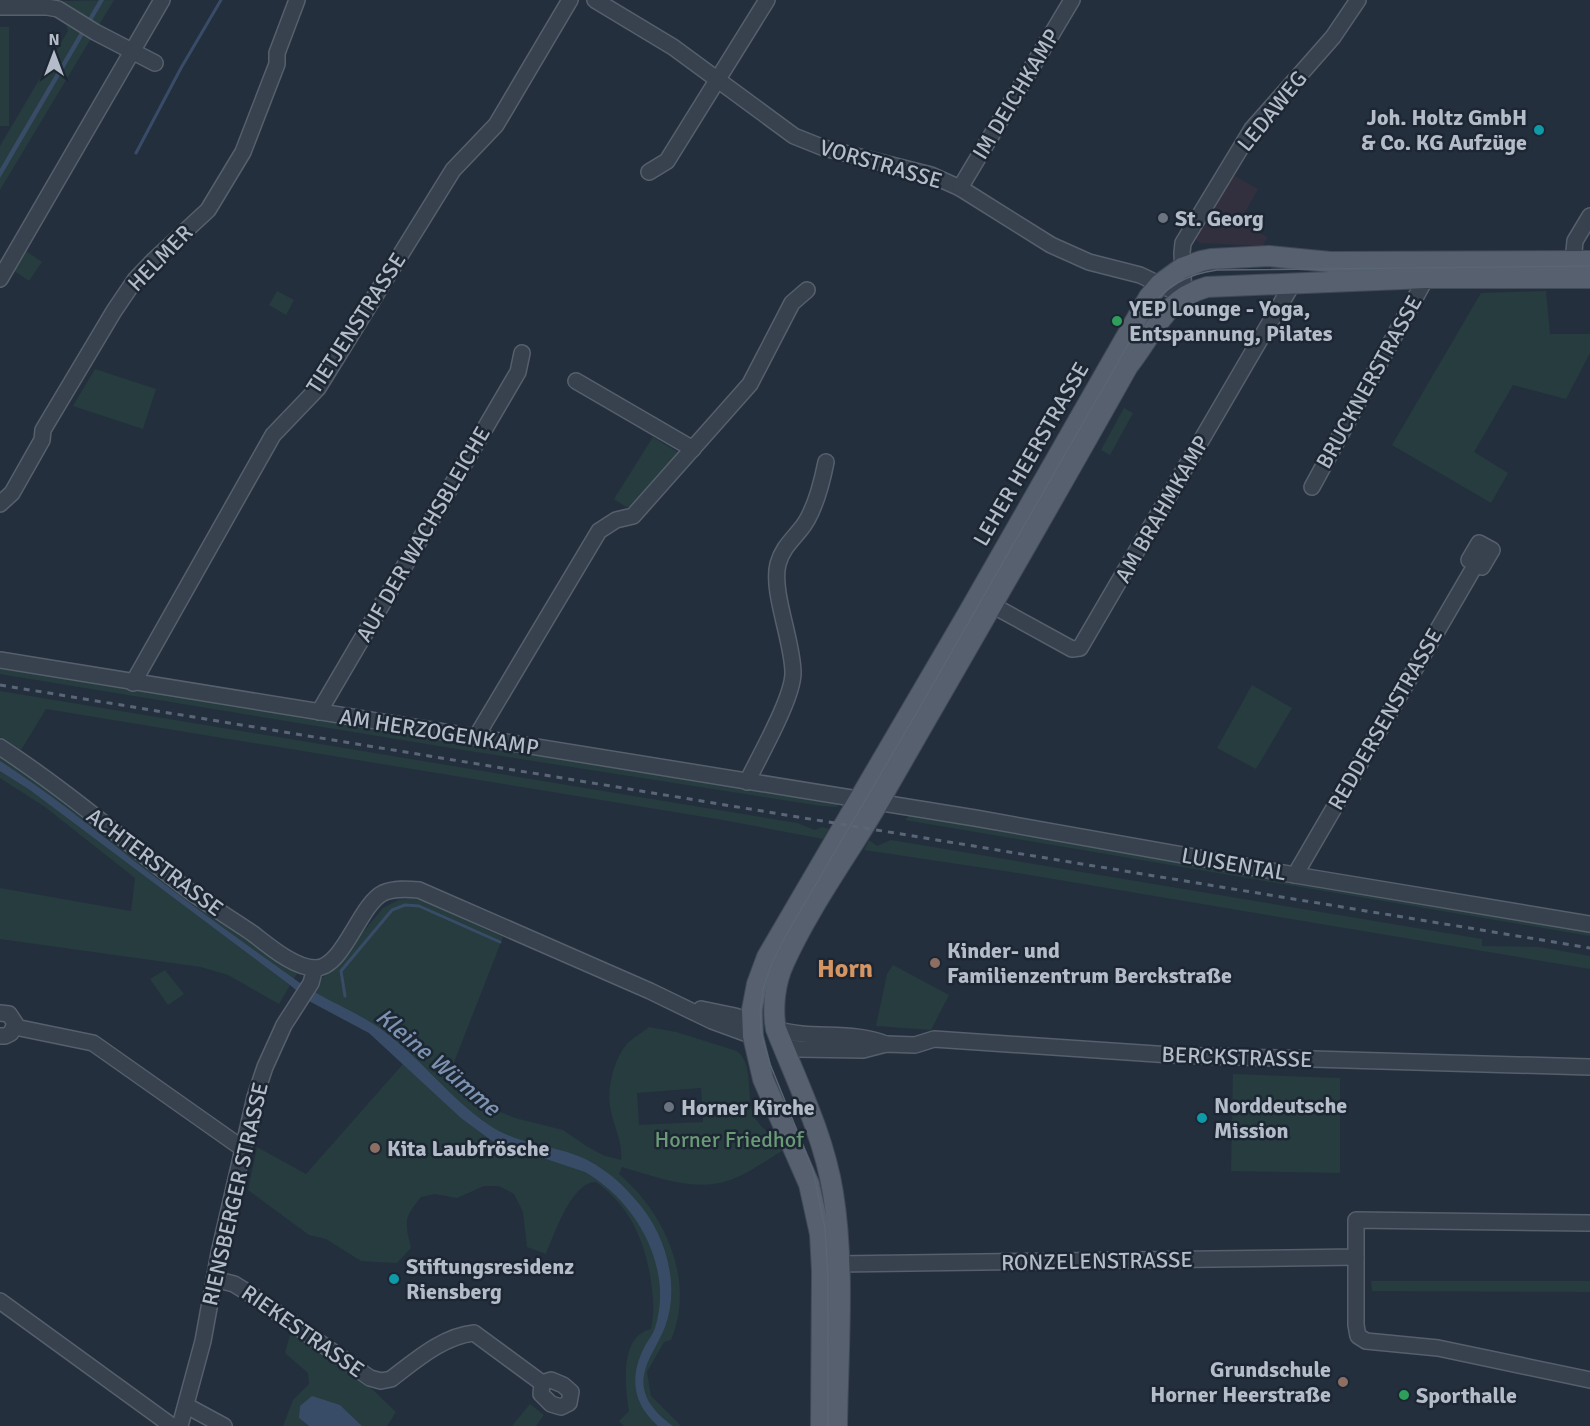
<svg xmlns="http://www.w3.org/2000/svg" width="1590" height="1426" viewBox="0 0 1590 1426" font-family="Signika,sans-serif">
<rect width="100%" height="100%" fill="#242f3e"/>
<polygon fill="#32303f" points="1233,175 1258,189 1240,221 1267,237 1263,246 1200,243 1195,239"/>
<g fill="#263c3f" fill-rule="evenodd">
<polygon points="114,0 0,190 0,146 68,31 66,24 71,11 63,5 64,1"/>
<rect x="0" y="27" width="9" height="99"/>
<polygon points="26,251 42,262 29,281 13,270"/>
<polygon points="277,291 294,300 286,315 269,305"/>
<polygon points="1546,291 1550,334 1590,334 1590,353 1566,399 1513,385 1474,452 1508,473 1491,503 1392,445 1481,293"/>
<polygon points="95,369 156,389 143,429 73,406"/>
<polygon points="1124,408 1133,413 1110,455 1101,450"/>
<polygon points="653,437 679,453 633,506 626,507 614,499"/>
<polygon points="0,664 829,799 836,803 838,807 821,806 463,750 0,674"/>
<polygon points="1252,685 1292,708 1256,769 1217,748"/>
<polygon points="0,691 797,823 815,830 822,827 829,829 823,839 717,819 46,709 21,750 0,737"/>
<path d="M0,756C68,804 132,856 199,905C231,928 262,954 298,972L279,1004L228,975L201,967L0,939V888L131,911L135,878L45,807L0,778Z"/>
<polygon points="910,815 1590,928 1590,936 905,820"/>
<polygon points="869,840 877,846 891,840 1482,939 1482,946 1540,947 1590,956 1590,969 1011,872 864,850"/>
<path d="M411,898L422,900L503,937L451,1070L489,1107L515,1118L563,1130L588,1147L605,1156L621,1160C623,1143 614,1127 611,1111C606,1091 613,1060 627,1044C632,1038 642,1033 649,1027L676,1032L737,1051C753,1063 747,1092 752,1110C756,1127 775,1135 784,1150C766,1160 747,1175 727,1181C693,1192 654,1176 622,1167L619,1174C665,1213 696,1281 671,1340L664,1342L647,1372L651,1396L681,1426H624L619,1421L629,1411C625,1387 619,1336 651,1329C655,1310 653,1294 650,1275C643,1236 628,1205 596,1182C572,1181 554,1235 546,1254L527,1247L523,1212L514,1194L499,1186H484L457,1198L435,1194L421,1197C403,1219 405,1221 411,1248L397,1263L361,1261L326,1239L309,1235L248,1190L257,1147L306,1174L403,1064L369,1033L309,1001L316,984L335,966L383,908L398,900ZM701,1088L703,1122L639,1125L637,1093Z"/>
<polygon points="893,965 949,995 931,1030 876,1026 887,974"/>
<polygon points="165,970 184,994 168,1005 150,979"/>
<polygon points="1233,1074 1340,1078 1340,1173 1231,1171"/>
<polygon points="1371,1281 1590,1281 1590,1292 1372,1291"/>
<polygon points="291,1331 373,1390 396,1412 387,1426 362,1426 340,1405 299,1418 309,1426 283,1426 293,1400 309,1384 308,1373 285,1353"/>
<polygon points="530,1404 544,1415 536,1426 512,1426"/>
</g>
<g fill="#394c67">
<polygon points="99,0 104,0 0,178 0,169"/>
<path d="M0,761C47,791 90,826 133,860C187,902 244,943 300,983C325,1000 355,1011 381,1029C420,1057 449,1098 489,1125C512,1141 540,1144 567,1152C594,1160 616,1177 634,1198C665,1231 681,1284 665,1327C659,1343 647,1358 644,1375C640,1397 656,1414 673,1426H658C633,1404 629,1378 644,1348C647,1341 653,1335 655,1328C674,1268 637,1202 585,1172L492,1141L461,1118L369,1033L309,1001L290,985L30,790L0,771Z"/>
<polygon points="312,1396 340,1405 362,1426 309,1426 299,1418 300,1406"/>
</g>
<g fill="none" stroke-linecap="round" stroke-linejoin="round">
<g stroke="#394c67" stroke-width="3">
<polyline points="136,153 181,68 221,0"/>
<polyline points="345,996 341,971 392,910 405,905 419,906 500,942"/>
</g>
<defs>
<g id="minor">
<polyline points="595,0 673,47 794,136 824,148 931,175 960,188 1051,245 1089,262 1140,275 1184,296"/>
<polyline points="0,7 47,7 58,9 95,32 155,63"/>
<polyline points="649,172 667,161 767,0"/>
<polyline points="960,188 1072,0"/>
<polyline points="1573,262 1575,241 1590,216"/>
<polyline points="0,279 162,0"/>
<polyline points="1184,296 1182,253 1183,243 1252,129 1333,37 1358,0"/>
<polyline points="576,381 693,449"/>
<polyline points="1312,487 1426,278"/>
<polyline points="0,504 12,493 42,440 43,430 114,311 135,280 154,260 208,210 243,152 277,64 277,53 297,0"/>
<polygon points="1479,543 1492,550 1482,567 1469,560"/>
<polyline points="992,605 1072,649 1080,648 1293,283"/>
<polyline points="0,660 975,818 1295,875 1590,924"/>
<polyline points="133,683 273,435 318,388 453,170 496,125 570,0"/>
<polyline points="319,712 518,372 522,353"/>
<polyline points="476,737 599,531 616,520 633,516 750,384 792,303 807,290"/>
<path d="M0,747C66,790 126,842 188,890C209,905 231,919 252,933C268,945 294,968 315,968C343,969 359,905 383,893C394,888 408,889 419,890L650,991L712,1021L753,1036"/>
<path d="M747,782C759,757 793,698 793,673C793,641 771,592 778,564C782,549 791,541 800,530C814,514 822,482 826,462"/>
<polyline points="1295,875 1476,564"/>
<polyline points="701,1009 735,1016 752,1022"/>
<polyline points="0,1013 9,1014 15,1023 11,1033 5,1036 0,1036"/>
<polyline points="15,1027 93,1043 242,1148"/>
<path d="M776,1029C812,1040 851,1030 886,1044"/>
<polyline points="783,1046 799,1049 863,1050 886,1044 915,1045 934,1039 1171,1055 1590,1067"/>
<polyline points="1356,1257 1356,1325 1358,1336 1366,1341 1438,1348 1590,1380"/>
<polyline points="838,1264 1356,1257 1356,1220 1590,1223"/>
<path d="M214,1279L234,1284L255,1297L370,1378L381,1381L391,1379C415,1361 443,1336 474,1333L542,1383"/>
<polyline points="0,1301 172,1426"/>
<polygon points="551,1380 563,1385 571,1392 569,1403 561,1407 551,1404 541,1394 542,1383"/>
<polyline points="187,1406 224,1426"/>
<polyline points="180,1426 203,1341 219,1253 255,1097 265,1067 284,1025 311,983 315,968"/>
</g>
<g id="major">
<polyline points="821,1426 822,1271 820,1234 809,1184 763,1079 753,1036 752,1010 757,984 767,957 967,615 1149,297 1160,284 1182,268 1201,261 1211,259 1269,256 1330,262 1590,261"/>
<path d="M837,1426C838,1351 845,1267 833,1193C824,1136 797,1082 776,1029C772,1008 775,982 784,963C811,903 853,848 885,791C966,650 1048,509 1128,366C1153,335 1164,299 1207,287L1426,278H1590"/>
</g>
</defs>
<use href="#minor" stroke="#565f6c" stroke-width="18"/>
<use href="#major" stroke="#414a57" stroke-width="22"/>
<use href="#minor" stroke="#38414e" stroke-width="15"/>
<use href="#major" stroke="#56606e" stroke-width="20"/>
<path stroke="#5a6575" stroke-width="1.5" d="M828,1426V1279L825,1228L813,1170L770,1064L761,1032L760,1011L763,989L772,963L786,935L916,714L1148,310C1166,286 1187,274 1217,270L1590,266"/>
<polyline stroke="#5a6575" stroke-width="3" stroke-dasharray="6 6" stroke-linecap="butt" points="0,685 1590,948"/>
</g>
<g fill="#0f9aa8" stroke="#1d2633" stroke-width="2">
<circle cx="1539" cy="130" r="6"/>
<circle cx="1202" cy="1118" r="6"/>
<circle cx="394" cy="1279" r="6"/>
</g>
<g fill="#6b7280" stroke="#1d2633" stroke-width="2">
<circle cx="1163" cy="218" r="6"/>
<circle cx="669" cy="1107" r="6"/>
</g>
<g fill="#2e9e5b" stroke="#1d2633" stroke-width="2">
<circle cx="1117" cy="321" r="6"/>
<circle cx="1404" cy="1395" r="6"/>
</g>
<g fill="#8d6e63" stroke="#1d2633" stroke-width="2">
<circle cx="935" cy="963" r="6"/>
<circle cx="375" cy="1148" r="6"/>
<circle cx="1343" cy="1382" r="6"/>
</g>
<g text-anchor="middle" dominant-baseline="central" stroke-width="5" stroke-linejoin="round" paint-order="stroke">
<g font-size="22" fill="#b4bcc9" stroke="#1d2633">
<text transform="translate(1016 94) rotate(-59)">IM DEICHKAMP</text>
<text transform="translate(1272 111) rotate(-51)">LEDAWEG</text>
<text transform="translate(881 164) rotate(16)">VORSTRASSE</text>
<text transform="translate(160 258) rotate(-46)">HELMER</text>
<text transform="translate(356 323) rotate(-57)">TIETJENSTRASSE</text>
<text transform="translate(1369 382) rotate(-61)">BRUCKNERSTRASSE</text>
<text transform="translate(1031 454) rotate(-60)">LEHER HEERSTRASSE</text>
<text transform="translate(1162 509) rotate(-60)">AM BRAHMKAMP</text>
<text transform="translate(423 534) rotate(-60)">AUF DER WACHSBLEICHE</text>
<text transform="translate(1385 719) rotate(-60)">REDDERSENSTRASSE</text>
<text transform="translate(439 732) rotate(9)">AM HERZOGENKAMP</text>
<text transform="translate(155 862) rotate(37)">ACHTERSTRASSE</text>
<text transform="translate(1234 864) rotate(10)">LUISENTAL</text>
<text transform="translate(1237 1057) rotate(2)">BERCKSTRASSE</text>
<text transform="translate(235 1194) rotate(-77)">RIENSBERGER STRASSE</text>
<text transform="translate(1097 1261) rotate(-1)">RONZELENSTRASSE</text>
<text transform="translate(303 1331) rotate(35)">RIEKESTRASSE</text>
</g>
<g font-size="22" font-weight="bold" fill="#b4bcc9" stroke="#1d2633" text-anchor="start">
<text x="1527" y="117" text-anchor="end">Joh. Holtz GmbH<tspan x="1527" dy="25">&amp; Co. KG Aufzüge</tspan></text>
<text x="1175" y="218">St. Georg</text>
<text x="1129" y="308">YEP Lounge - Yoga,<tspan x="1129" dy="25">Entspannung, Pilates</tspan></text>
<text x="947" y="950">Kinder- und<tspan x="947" dy="25">Familienzentrum Berckstraße</tspan></text>
<text x="1214" y="1105">Norddeutsche<tspan x="1214" dy="25">Mission</tspan></text>
<text x="681" y="1107">Horner Kirche</text>
<text x="387" y="1148">Kita Laubfrösche</text>
<text x="406" y="1266">Stiftungsresidenz<tspan x="406" dy="25">Riensberg</tspan></text>
<text x="1331" y="1369" text-anchor="end">Grundschule<tspan x="1331" dy="25">Horner Heerstraße</tspan></text>
<text x="1416" y="1395">Sporthalle</text>
</g>
<g font-size="22" fill="#6b9a76" stroke="#1d2633">
<text x="729" y="1139">Horner Friedhof</text>
</g>
<g font-size="24" font-style="italic" fill="#7c92b1" stroke="#1d2633">
<text transform="translate(438 1062) rotate(40)">Kleine Wümme</text>
</g>
<g font-size="26" font-weight="bold" fill="#d59563" stroke="#1d2633">
<text x="845" y="969">Horn</text>
</g>
</g>
<g transform="translate(54 54)" stroke="#1d2633" stroke-width="4.5" paint-order="stroke">
<path d="M0-4.5L10 22L0 15L-10 22Z" fill="#b4bcc9"/>
<text y="-9" font-size="16" font-weight="bold" text-anchor="middle" fill="#b4bcc9">N</text>
</g>
</svg>
